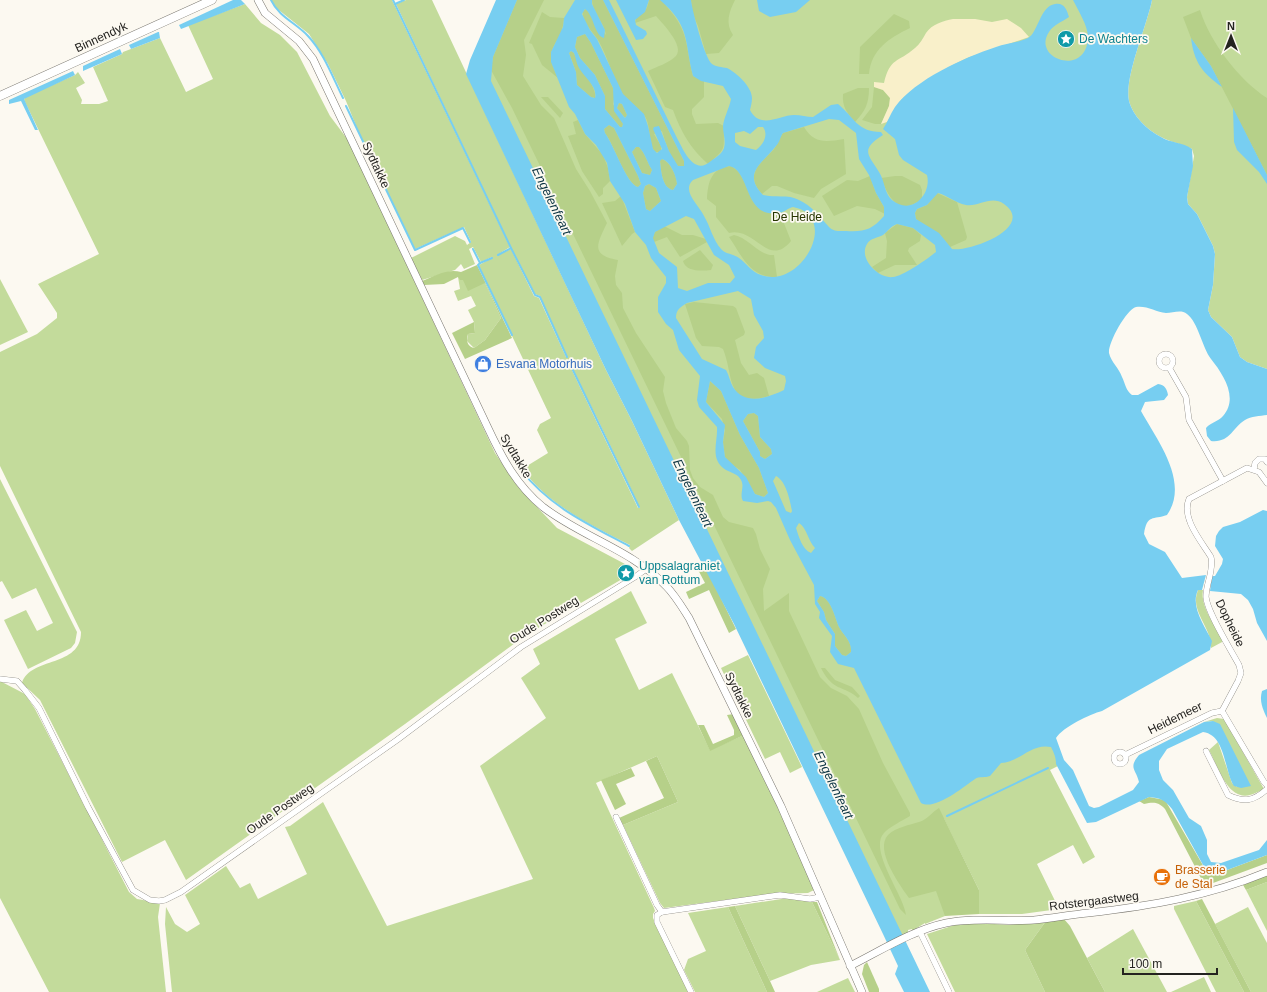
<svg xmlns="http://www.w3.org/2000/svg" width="1267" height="992" viewBox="0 0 1267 992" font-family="Helvetica,sans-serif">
<rect width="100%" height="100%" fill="#fcf9f1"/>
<g fill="#c3db9b" fill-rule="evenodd">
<path d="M271,0H392L510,247L497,255L511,249L534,296L539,298L566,357H567L540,296L535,294L511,248L396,4L406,0H432L606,370L632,421L679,520L632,551L629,548L630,545C590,525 549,505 522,469L548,453L537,430L540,424L551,418L483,275L479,265L492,258V257L481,262L473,247L469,249L475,264L464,269L461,264L455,270L422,280L411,258L455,236L465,241L467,245L471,242L464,227L415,249L359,133L346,101L328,64L309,34L275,7ZM568,362L597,418L640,508H638Z"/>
<polygon points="515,0 1103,0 1049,735 1060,765 1050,770 1095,857 1083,864 1073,845 1037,864 1059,909 1022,914 979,914 979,890 944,819 945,916 925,924 925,923 912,931 912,929 908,930 908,932 903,935 901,934 489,81 491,57"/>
<path d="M1152,0H1267V369L1247,362L1240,357L1232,337L1211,317L1208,310L1213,285L1215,254L1213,246L1197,214L1188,204L1187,197L1194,156L1192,149C1182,144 1170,142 1161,137C1147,130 1133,116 1129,101C1124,77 1147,26 1152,0Z"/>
<path d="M245,4L261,23L280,35L297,52L330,116L348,140L495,453L518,487L557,528L625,564L632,568L633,570L629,575L526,635L405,724L186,880L165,840L122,862L40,700L22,683C31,656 81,668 81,632L0,466V352L37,334L57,318V313L38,284L99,254L24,100L25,97L75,75L78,72L85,83L76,88L82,100L81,104H99L108,101L93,67L122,54L123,52L160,38L186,92L213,79L188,25Z"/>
<polygon points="458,277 485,283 501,318 485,340 474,348 467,341 468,334 475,333 474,322 468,310 476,306 471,296 458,301 454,291 460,289"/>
<polygon points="0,279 28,332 0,345"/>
<polygon points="0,479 77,632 75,643 71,648 28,669 4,620 26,610 37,631 53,623 36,588 12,599 2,581 0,582"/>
<path d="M1198,590H1203C1200,607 1216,627 1224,641L1211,648C1212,627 1189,611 1198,590Z"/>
<polygon points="631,591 647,623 615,639 639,690 672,673 710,750 744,735 810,877 814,890 808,893 771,894 664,908 660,903 623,825 678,802 657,756 596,783 654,908 655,911 653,914 653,918 689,992 172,992 165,924 166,907 175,924 187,932 200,924 185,895 226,866 240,888 250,883 258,899 307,874 285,827 290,826 323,802 387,926 533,879 480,766 546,718 521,678 540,664 533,649"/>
<polygon points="748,655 802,767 790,773 780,752 765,759 721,668"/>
<polygon points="0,681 25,694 35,709 129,892 137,899 160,903 158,917 166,992 49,992 0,898"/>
<path d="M1217,718L1224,719L1264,789C1259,791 1254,794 1250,795C1227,801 1217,764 1209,750L1218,742L1232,783L1237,787L1213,721L1204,722Z"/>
<polygon points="1267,882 1267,931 1246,890"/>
<polygon points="788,898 812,902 840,960 811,965 770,981 735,906"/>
<polygon points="1196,901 1244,992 1216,992 1174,909 1174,906"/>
<polygon points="728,907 767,992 695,992 684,970 688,959 706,951 688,913"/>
<polygon points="1248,907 1267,943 1267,992 1251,992 1215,924"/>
<polygon points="1046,921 1025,950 1045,992 955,992 927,934 958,924 979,923 1009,925"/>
<polygon points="1133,929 1167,992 1105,992 1087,958"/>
<polygon points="1204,977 1211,992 1171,992"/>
<polygon points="848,978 855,992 817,992"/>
</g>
<g fill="#b6d089">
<path d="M517,0H544L524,40L526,55L523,76L541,105L554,118L576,169L590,191L607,223C597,244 590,255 618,260L615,276L616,285L622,293L623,308L636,333L665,377L663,391L666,403L676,428L687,441L689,446L690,470L693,478L700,487L713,495L723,517L729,522L753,528L756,534L760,549L770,569L763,589L764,611L789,593V611L820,677L831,688L847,696L859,709L883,763L910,813V816C903,820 888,828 884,833C868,850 904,895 906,915L900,909L512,108L491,70L493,57Z"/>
<path d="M592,0H603L684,161V167L681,168C672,164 665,141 662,131L654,134L661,146V152H655C647,142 652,126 644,115C638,107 629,103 624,96C613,79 608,57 598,40C593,32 581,21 583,11L586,9L606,35C604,22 592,12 592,0Z"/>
<path d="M649,0H661C690,31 684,39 693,76L704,81V97L692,109V114L696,124L718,123L724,126C723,150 728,147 708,164C690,148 681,132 673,110L665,107L648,71C656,67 669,63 676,56C685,46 662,23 656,16L635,23L636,18C645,12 647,10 649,0Z"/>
<path d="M691,0H735C729,12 725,23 733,35L719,53L706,54L698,26L692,12Z"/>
<path d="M1200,10C1210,42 1239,80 1267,98V175L1211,66L1191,38L1183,17Z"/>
<path d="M542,12L550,17L564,18C562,48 541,43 558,78L542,65L532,44L529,43Z"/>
<path d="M894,14L909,21L910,28C889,38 871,50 869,74H859L860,47Z"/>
<polygon points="585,34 591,43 613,88 615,95 613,104 623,124 622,127 620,127 605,109 605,96 595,75 580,58 575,47 577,37"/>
<path d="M571,51L574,53C578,63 598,89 595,98L591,97L577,85L576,72L569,53Z"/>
<polygon points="874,87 883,90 890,98 889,106 881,124 875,124 862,120 872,107"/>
<path d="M858,88H869C869,104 865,111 855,122C847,113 842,107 843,94Z"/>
<polygon points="541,97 548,97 563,113 560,118"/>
<polygon points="619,103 622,104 627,115 625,118 617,108"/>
<polygon points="578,120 585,134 603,155 608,168 610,181 603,188 603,194 599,197 582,171 568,136 576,134 573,122"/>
<path d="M609,125L614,128L638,176L641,184L638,187C626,184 614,144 605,133L604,129Z"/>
<path d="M804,127C814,144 826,142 844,139L846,174L821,189L814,198L794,193L777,186H772L762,194C744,174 760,164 774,149C778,143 779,138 783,133Z"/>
<path d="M636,147H639C645,153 647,162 652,170L650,175L642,173L632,152Z"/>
<path d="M662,159C671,163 676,175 677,184L673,190C662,188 661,170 660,160Z"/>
<path d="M731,166C753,177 743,216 780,213L791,241C768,269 755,226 729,233L716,217V206L707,199C708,182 711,168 731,166Z"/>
<polygon points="870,176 876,193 884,207 885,214 875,209 857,206 834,216 822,196 847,180 858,181"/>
<path d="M895,176H902L920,185L922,190V199C898,217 889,198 881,178Z"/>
<polygon points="649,184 656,188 661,201 650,211 646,209 643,193 645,186"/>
<polygon points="937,193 957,202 967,237 966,240 950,247 916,219 915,213 917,209 927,205"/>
<polygon points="621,196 635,232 632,234 622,246 602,203 615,201"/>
<polygon points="897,224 913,228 921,235 920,241 909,248 908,251 917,265 895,265 878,273 872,267 886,258 887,241 885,233"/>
<polygon points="664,226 682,235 693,235 706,239 707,242 680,257 667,237 654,242 652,238 655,232"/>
<path d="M734,235C749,238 759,256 774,255L777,277C750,278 742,256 729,237Z"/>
<path d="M700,250L713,265L711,270C701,271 686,272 683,261Z"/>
<path d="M477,265L512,338L465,359L452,333L474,322L475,333L468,334C466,340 467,346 474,348L485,340L501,318L485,283L468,291L463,280H460L458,277L444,284L424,285L422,281C435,276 448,268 461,272Z"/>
<path d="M694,302L733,306L736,308L745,332L744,335L735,340L741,363L749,375L757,373L764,378L769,396C725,409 734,375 723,349L719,347L702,346L696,338L685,304Z"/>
<polygon points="710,381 721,391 740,435 759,468 768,493 764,497 755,494 740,470 728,462 725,457 723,442 725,430 722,419 706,402"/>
<polygon points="754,413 758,416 760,437 771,449 772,454 765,459 760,456 760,452 743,421 748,414"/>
<polygon points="695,564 704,564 736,629 729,633 709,590 689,599 686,592 705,583"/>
<path d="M820,596C831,598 835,618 839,627C843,635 852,641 851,652L846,656L842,655L835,646V634L826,620L824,612L817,601Z"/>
<path d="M821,668H825L835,680L852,687L860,696L858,698C852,692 845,690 838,687C830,683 825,676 821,668Z"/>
<polygon points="734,714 744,735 710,751 698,725 704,725 713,744 734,735 734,730 727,715"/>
<polygon points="657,756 678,802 623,825 619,818 664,798 646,761"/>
<polygon points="631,768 635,776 616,784 626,804 615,810 601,780"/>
<path d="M1149,797L1165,800L1208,874L1219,873L1267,855V863L1205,886L1165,809C1158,802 1154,802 1144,804L1139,801Z"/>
<path d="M939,808L979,890V914L945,916L936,891L909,898C900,885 874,850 888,835C896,827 910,825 919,822C927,820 932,812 939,808Z"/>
<polygon points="1267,875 1267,882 1246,890 1243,885"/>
<polygon points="1202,899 1251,992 1244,992 1196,901"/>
<polygon points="812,902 817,902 840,960"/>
<polygon points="735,906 770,981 775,992 767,992 728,907"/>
<polygon points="1064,919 1070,926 1105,992 1045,992 1025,950 1046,921"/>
<polygon points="867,962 879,989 879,992 869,992 862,974 864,965"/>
</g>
<path fill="#f9f0ca" d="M953,19H975L992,22L1007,19L1021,28L1029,37L967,58L949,67L921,84L901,100L887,122L881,124L889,106L890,98L883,90L874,87V82L884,83C890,57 898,63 915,48C920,44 923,38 926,33C932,24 943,21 953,19Z"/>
<g fill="#77cef1" fill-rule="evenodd">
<polygon points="233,0 241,0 245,4 181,29 179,25"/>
<polygon points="496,0 517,0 493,57 491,81 930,992 904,992 895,974 898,966 883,934 734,624 679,520 632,421 606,370 466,74 470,60"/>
<path d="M575,0H592V4L605,30L604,38C594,35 594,15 585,9L582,14L590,30L597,39L623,94L644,114L648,126L653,149L657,153L662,149L653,129L654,127L659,126L669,151L678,166H684V161L603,0H609L677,138C684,151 694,176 711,161C716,157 722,154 724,148C726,140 723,134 723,126C724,117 729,109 731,99L723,86L701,81L693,76C684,41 691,27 660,0H691C692,10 705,59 712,64C716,67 722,67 727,68C737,73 752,87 752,98C752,102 751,106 750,110C760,130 780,115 794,115C801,115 807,117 813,117L831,105L838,104C854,117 857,132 881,132L883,135C859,150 869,155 879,172C885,181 884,193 892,200C911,216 932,195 927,175L903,160L899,155L895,139L883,129C888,122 890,114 895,107C916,79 963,58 996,47C1006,43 1018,43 1028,38C1038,33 1040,6 1055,4C1064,2 1067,10 1069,17C1062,22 1053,25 1049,32C1031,59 1087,78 1088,37C1088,26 1078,10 1073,0H1152C1147,26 1124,77 1129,101C1133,116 1147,130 1161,137C1170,143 1183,142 1192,149L1193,166L1187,197L1188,204L1197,214L1213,246L1215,254L1213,285L1208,310L1211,317L1232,337L1240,357L1247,362L1267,369V415C1260,416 1251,416 1245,420C1232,428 1230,443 1211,441L1207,436L1206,428C1211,422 1218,422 1223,416C1239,398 1223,374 1211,359C1202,347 1198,322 1187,314C1181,309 1173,313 1166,313C1156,312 1146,305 1136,307C1126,310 1108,343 1109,353C1111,362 1119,368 1122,377C1125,383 1126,391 1132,395H1138L1158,384C1165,385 1167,389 1168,395L1164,400L1145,402L1141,411C1157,440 1190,482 1167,515C1153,520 1147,514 1144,534L1149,544L1165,552L1182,578L1206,575L1202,590H1198C1190,607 1205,626 1212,641L1210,650L1102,711C1090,714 1063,727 1056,738L1064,760L1073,770L1089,806L1094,808L1099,807L1133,790L1139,782C1136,769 1128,768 1139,755L1204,722L1213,721L1220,724L1251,786L1241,788L1234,786C1224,771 1226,735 1203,732L1167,749L1159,761V770L1163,780L1173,790L1189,818L1201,826L1207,840V854L1211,862L1221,863L1259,850L1267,840V855L1219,873L1208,874L1172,809C1165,800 1160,798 1149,797L1096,822L1087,823L1056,764C1056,757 1054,753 1051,747C1031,743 1020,762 1001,763L990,776C985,778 979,776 975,779C963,787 935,811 921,803L854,668L838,664L830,652L832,636L819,618L820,612L815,604L814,585L790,540L776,508L771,502L768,501L757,503L743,501C739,494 745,487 741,480C738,474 732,473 726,470C709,460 718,441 717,427L699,407L697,400L700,376L679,350L673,330L666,324L658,312V297L666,283V277L651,258L646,245L635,232L625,204L610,181L607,163L596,145L585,134L575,114L569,107L551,62V52L563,27L564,18ZM585,34L591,43L613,88L614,111L623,124L622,127H620L605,109V96L595,75L580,58L575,47L577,37ZM571,51L574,53C576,58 576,63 579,68C584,77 598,87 595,98L591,97L577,85L576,72L569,53ZM619,103L622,104L627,115L625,118L617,108ZM829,119L839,120L856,133L859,159L869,175L876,193L884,207V216C872,230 864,232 846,231C840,231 834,232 829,227C820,217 812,206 799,200C788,194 775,198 763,195C742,173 762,164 776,146C780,142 780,137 783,133ZM609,125L614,128L638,176L641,184L638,187C627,185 614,145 605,133L604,129ZM758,127H763C769,135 763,145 756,150L740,146L735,142V133L744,131L750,134ZM636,147H639C645,153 647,162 652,170L650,175L642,173L632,152ZM662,159C671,162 676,176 677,184L673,190C662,188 661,170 660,161ZM729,166C751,170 743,219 779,213C785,212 788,208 793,207C841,216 801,290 761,275C752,272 747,264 739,258C734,254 725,254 721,249C713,240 710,226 704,216C699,205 681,191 693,180ZM649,184L656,188L661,201L650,211L646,209L643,193L645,186ZM938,193C947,195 955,203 966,205C979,207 991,195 1004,204C1036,227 970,252 952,249L939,233L916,219L915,213L917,209L927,205ZM686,216L694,219L714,255L729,265L735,277L730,283H708L687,291L678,288L677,267L659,253L653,238L655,232ZM897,224L913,228L935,245L936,252C927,259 904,276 893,277C879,279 858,259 867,244C870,238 878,238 883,235C888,231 891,226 897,224ZM738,291L751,299L754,315L763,331L764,338L756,347L754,358L765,368L785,376L786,381L784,390C767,398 745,406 733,387C730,382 729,375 726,370L702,359L676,318C676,310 680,307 687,303ZM710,381L721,391L740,435L759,468L768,493L764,497L755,494L746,477L725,457L723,442L725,425L706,402ZM754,413L758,416L760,437L771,449L772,454L765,459L760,456V452L743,421L748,414ZM776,476C786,481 790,500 792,511L791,513L786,511L773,481ZM799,523C807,528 808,541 815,548L811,553C802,549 799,537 796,528ZM820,596C831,598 835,618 839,627C843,635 852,641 851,652L846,656L842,655L835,646V634L826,620L824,612L817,601Z"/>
<polygon points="616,0 649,0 645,12 635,20 636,25 646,31 647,34 643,39 636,40"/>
<polygon points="757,0 810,0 796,12 770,17 759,11"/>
<polygon points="158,32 159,32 160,38 131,49 129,45"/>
<path d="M1191,38L1211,66L1222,87C1202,73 1194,62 1191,38Z"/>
<polygon points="120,49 122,54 83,71 83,66"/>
<polygon points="73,71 75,75 24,99 38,130 35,130 21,101 9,104 9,100"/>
<polygon points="1233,108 1267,175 1267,184 1259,172 1237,150 1234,142"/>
<polygon points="1263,510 1267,511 1267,641 1257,623 1253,609 1248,600 1241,594 1210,591 1212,576 1215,576 1222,564 1223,559 1215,546 1216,536 1219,531 1223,527 1240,522"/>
<path d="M1267,689V718C1263,710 1259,701 1262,691Z"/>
</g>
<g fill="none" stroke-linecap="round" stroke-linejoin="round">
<g stroke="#77cef1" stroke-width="2">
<path d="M271,0C279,17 296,23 308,36C324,53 333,78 343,98"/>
<polyline points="393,0 511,248 535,295 540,297 567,357"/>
<polyline points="395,4 404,0"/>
<polyline points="346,106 415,250 463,228 470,242"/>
<polyline points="473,249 480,263 478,265 512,335"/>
<polyline points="498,255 511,248"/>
<polyline points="480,263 492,258"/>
<polyline points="569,362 639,507"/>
<path d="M521,470C550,507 588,524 629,546"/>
<polyline points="947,816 1048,768"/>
</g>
<defs>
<g id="minor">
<circle cx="1166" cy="361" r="7"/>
<polyline points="1170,369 1186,397 1189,420 1223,481"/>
<polyline points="1254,469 1255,463 1259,459 1265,459 1267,462"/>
<polyline points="0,679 17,681 25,690 39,708 88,807 133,890 150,900 159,901 165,900 181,892 397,740 521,647 635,577 646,569"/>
<path d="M1222,711L1238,681L1241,673L1239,665C1231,650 1207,612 1206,597C1206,583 1214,571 1211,557C1201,541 1181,518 1189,499L1247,468L1259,472L1267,483"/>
<path d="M1206,751L1228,795C1244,803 1254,801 1267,789"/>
<circle cx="1120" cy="758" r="6"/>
<polyline points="1125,755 1212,713 1222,711 1264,782 1267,785"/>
<polyline points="616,817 657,905 662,912 780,895 810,899 820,897"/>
<polyline points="662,912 657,915 657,922 691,992"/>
<polyline points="920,932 949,992"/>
</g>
<g id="tertiary">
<path d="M258,0L265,13L299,41L313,59L488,428C502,458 517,486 543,507C582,537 632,550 666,586C675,595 682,607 689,618L781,806L862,992"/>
<path d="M850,966C880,951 913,930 946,923C975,917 1005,922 1034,920C1052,918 1070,915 1088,913C1150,906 1209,896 1267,872"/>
</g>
<polyline id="secondary" points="0,96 212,0"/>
</defs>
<use href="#minor" stroke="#78756e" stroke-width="6"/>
<use href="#tertiary" stroke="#78756e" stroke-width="8"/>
<use href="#secondary" stroke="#78756e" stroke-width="9"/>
<use href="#minor" stroke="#fff" stroke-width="5.5"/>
<use href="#tertiary" stroke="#fff" stroke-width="7"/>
<use href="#secondary" stroke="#fff" stroke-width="8"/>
</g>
<defs>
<symbol id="sight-disc" viewBox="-11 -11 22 22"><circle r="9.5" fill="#0f9aa8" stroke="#fcf9f1"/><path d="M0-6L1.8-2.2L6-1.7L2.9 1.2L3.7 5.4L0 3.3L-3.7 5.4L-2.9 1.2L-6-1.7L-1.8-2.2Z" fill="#fff"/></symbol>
<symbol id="shop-disc" viewBox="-11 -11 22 22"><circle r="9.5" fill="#3f7fe0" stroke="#fcf9f1"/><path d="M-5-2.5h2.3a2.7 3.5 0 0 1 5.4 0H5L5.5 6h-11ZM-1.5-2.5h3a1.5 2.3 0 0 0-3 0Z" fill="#fff"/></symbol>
<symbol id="cafe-disc" viewBox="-11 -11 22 22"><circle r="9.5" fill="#e8710a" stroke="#fcf9f1"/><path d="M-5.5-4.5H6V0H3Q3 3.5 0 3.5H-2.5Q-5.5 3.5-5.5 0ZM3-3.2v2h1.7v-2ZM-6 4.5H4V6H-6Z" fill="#fff"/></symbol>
</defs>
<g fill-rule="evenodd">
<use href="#sight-disc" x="1056" y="29" width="20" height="20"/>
<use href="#shop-disc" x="473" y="354" width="20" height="20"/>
<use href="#sight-disc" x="616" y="563" width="20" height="20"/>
<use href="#cafe-disc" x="1152" y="867" width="20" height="20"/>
</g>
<g text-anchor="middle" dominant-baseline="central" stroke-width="3.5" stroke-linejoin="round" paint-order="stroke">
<g font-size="12" fill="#242320" stroke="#fcf9f1">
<text transform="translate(101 37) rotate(-25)">Binnendyk</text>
<text transform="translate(376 165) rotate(65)">Sydtakke</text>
<text transform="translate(516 456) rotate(59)">Sydtakke</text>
<text transform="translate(544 620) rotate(-32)">Oude Postweg</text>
<text transform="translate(1230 623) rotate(64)">Dopheide</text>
<text transform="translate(739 695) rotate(64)">Sydtakke</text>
<text transform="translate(1175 718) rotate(-26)">Heidemeer</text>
<text transform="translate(280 809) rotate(-35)">Oude Postweg</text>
<text transform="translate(1094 901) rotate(-7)">Rotstergaastweg</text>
</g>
<g font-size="12" fill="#0d838f" stroke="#fcf9f1" text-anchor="start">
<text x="1079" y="39">De Wachters</text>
<text x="639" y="566">Uppsalagraniet<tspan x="639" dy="14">van Rottum</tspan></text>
</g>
<g font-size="12" fill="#273500" stroke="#fcf9f1">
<text x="797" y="217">De Heide</text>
</g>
<g font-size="12" fill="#366cbe" stroke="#fcf9f1" text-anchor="start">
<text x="496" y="364">Esvana Motorhuis</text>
</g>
<g font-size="12" fill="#c56008" stroke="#fcf9f1" text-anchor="start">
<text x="1175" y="870">Brasserie<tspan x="1175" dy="14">de Stal</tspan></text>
</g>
<g font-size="13" font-style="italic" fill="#0b3443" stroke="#fcf9f1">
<text transform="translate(552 201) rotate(64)">Engelenfeart</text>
<text transform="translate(693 493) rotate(64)">Engelenfeart</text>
<text transform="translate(834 785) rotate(64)">Engelenfeart</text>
</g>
</g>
<g transform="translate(1231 36)" stroke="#fcf9f1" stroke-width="3" paint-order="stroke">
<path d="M0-3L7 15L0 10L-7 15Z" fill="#242320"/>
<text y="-6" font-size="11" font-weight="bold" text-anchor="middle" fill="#242320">N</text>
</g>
<path d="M1123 968v6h94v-6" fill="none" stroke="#242320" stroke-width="2"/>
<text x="1129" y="968" font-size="12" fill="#242320" stroke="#fcf9f1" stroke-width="3" paint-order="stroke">100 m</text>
</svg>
